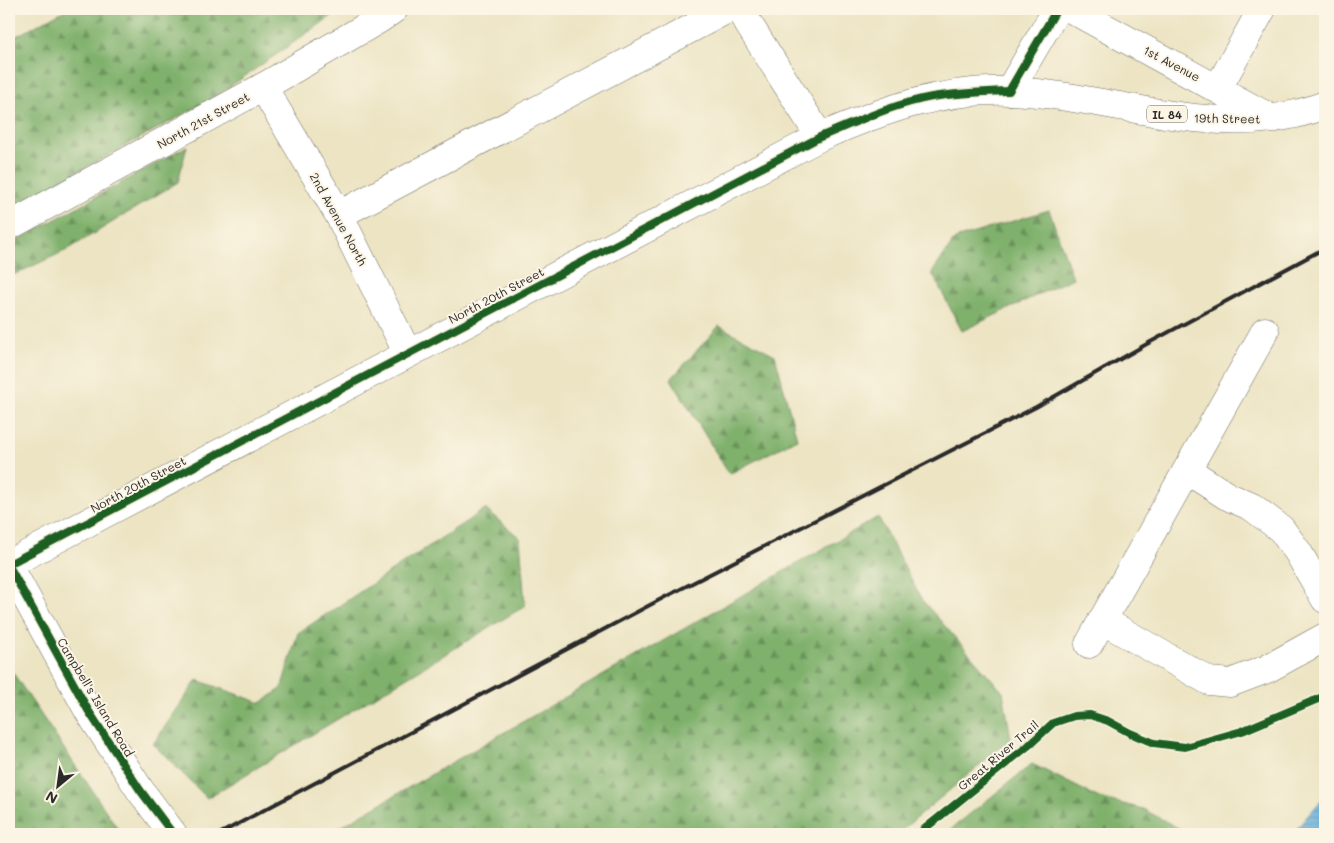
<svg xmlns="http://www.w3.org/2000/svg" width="1334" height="843" viewBox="0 0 1334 843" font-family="Mali,sans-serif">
<defs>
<pattern id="forest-firs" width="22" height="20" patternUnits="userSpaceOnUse" patternTransform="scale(1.25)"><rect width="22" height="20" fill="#7fb16c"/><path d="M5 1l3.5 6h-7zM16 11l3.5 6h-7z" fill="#689059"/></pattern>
<pattern id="water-rules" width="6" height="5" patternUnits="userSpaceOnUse" patternTransform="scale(1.25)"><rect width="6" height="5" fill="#60acd9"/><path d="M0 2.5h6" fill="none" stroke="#4f8cb0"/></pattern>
</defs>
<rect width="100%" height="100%" fill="#fcf5e5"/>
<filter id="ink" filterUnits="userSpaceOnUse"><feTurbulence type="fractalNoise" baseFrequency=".02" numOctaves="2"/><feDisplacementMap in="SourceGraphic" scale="10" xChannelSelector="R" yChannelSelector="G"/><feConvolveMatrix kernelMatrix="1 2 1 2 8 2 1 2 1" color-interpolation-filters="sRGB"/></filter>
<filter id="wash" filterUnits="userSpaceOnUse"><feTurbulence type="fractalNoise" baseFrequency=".0096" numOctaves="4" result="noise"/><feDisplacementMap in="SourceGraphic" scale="20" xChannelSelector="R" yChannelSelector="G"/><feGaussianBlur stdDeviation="1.12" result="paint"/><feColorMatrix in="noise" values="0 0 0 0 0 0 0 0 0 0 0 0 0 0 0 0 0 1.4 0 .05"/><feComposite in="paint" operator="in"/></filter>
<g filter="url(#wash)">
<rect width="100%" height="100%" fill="#ece4c3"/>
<g fill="url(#forest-firs)" stroke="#556e4c">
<polygon points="67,9 342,9 212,99 9,209 9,40"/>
<polygon points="187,146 178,182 67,250 9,277 9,245"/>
<polygon points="1049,210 1073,278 962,331 932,273 955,239"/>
<polygon points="719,326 775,355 797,439 729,474 671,379"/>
<polygon points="485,509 520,538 525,606 207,798 153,744 197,680 261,703 281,689 298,633"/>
<polygon points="878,517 922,600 1003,692 1011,739 897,834 328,834"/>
<polygon points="9,667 118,829 118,830 109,834 9,834"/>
<polygon points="1032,764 1099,798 1143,809 1189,834 945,834"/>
</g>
<polygon fill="url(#water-rules)" stroke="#466c82" points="1325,796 1325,834 1292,834"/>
</g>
<g filter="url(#ink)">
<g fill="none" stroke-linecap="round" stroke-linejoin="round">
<defs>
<g id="minor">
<polyline points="739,9 820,137"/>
<polyline points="1071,9 1272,119"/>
<polyline points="263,87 339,215 408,354"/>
<polyline points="1218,88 1262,9"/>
<polyline points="1009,91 1057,9"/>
<polyline points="339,215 728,9"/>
<polyline points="9,226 263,87 378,20 394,9"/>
<polyline points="1187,470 1227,496 1252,507 1281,529 1298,552 1325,599"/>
<polyline points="9,566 88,710 140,790 173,834"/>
<polyline points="1102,620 1209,681 1230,683 1267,669 1325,637"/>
<polyline points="1089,644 1265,331"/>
</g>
<path id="major" d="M9,564L820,137C881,111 942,88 1010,91C1114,95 1223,145 1325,105"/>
</defs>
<use href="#minor" stroke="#6f6c60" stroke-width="29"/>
<use href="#major" stroke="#6f6c60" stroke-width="29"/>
<use href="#minor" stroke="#fff" stroke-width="28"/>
<use href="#major" stroke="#fff" stroke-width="28"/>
<polyline stroke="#2b2b2b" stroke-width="4" points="219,834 665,597 1036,407 1145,345 1325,248"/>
<defs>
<g id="cycleway">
<path d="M9,564L820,137C856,122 893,104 932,97C958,93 984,92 1009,91L1057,9"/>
<polyline points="9,566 88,710 140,790 173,834"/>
<polyline points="918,834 1028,746 1053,723 1074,716 1090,715 1108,721 1130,733 1154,743 1185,747 1242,731 1325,696"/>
</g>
</defs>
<use href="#cycleway" stroke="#fcf5e5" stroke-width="11"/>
<use href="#cycleway" stroke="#1b5e20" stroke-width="8"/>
</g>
</g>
<g text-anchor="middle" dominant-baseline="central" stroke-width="4" stroke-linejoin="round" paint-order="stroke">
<rect fill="#fcf5e5" stroke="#6a6863" stroke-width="1" x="1147" y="105.5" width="40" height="17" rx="4"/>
<g font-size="11" font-weight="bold" fill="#2b2b2b">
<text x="1167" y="114">IL 84</text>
</g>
<g font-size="12" fill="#2b2b2b" stroke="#fcf5e5">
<text transform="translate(1172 63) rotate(28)">1st Avenue</text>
<text transform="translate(1227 118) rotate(1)">19th Street</text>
<text transform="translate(203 120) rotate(-29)">North 21st Street</text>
<text transform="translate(339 219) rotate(61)">2nd Avenue North</text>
<text transform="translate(496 295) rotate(-28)">North 20th Street</text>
<text transform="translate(138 484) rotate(-28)">North 20th Street</text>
<text transform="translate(96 697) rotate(59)">Campbell's Island Road</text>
<text transform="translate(998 755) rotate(-40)">Great River Trail</text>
</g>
</g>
<rect width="1334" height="843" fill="none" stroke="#fcf5e5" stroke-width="30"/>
<g transform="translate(58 786) rotate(209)" stroke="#fcf5e5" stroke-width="4" paint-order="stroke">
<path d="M0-4L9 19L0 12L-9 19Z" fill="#2b2b2b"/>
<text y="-8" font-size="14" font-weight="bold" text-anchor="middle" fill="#2b2b2b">N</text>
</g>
</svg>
